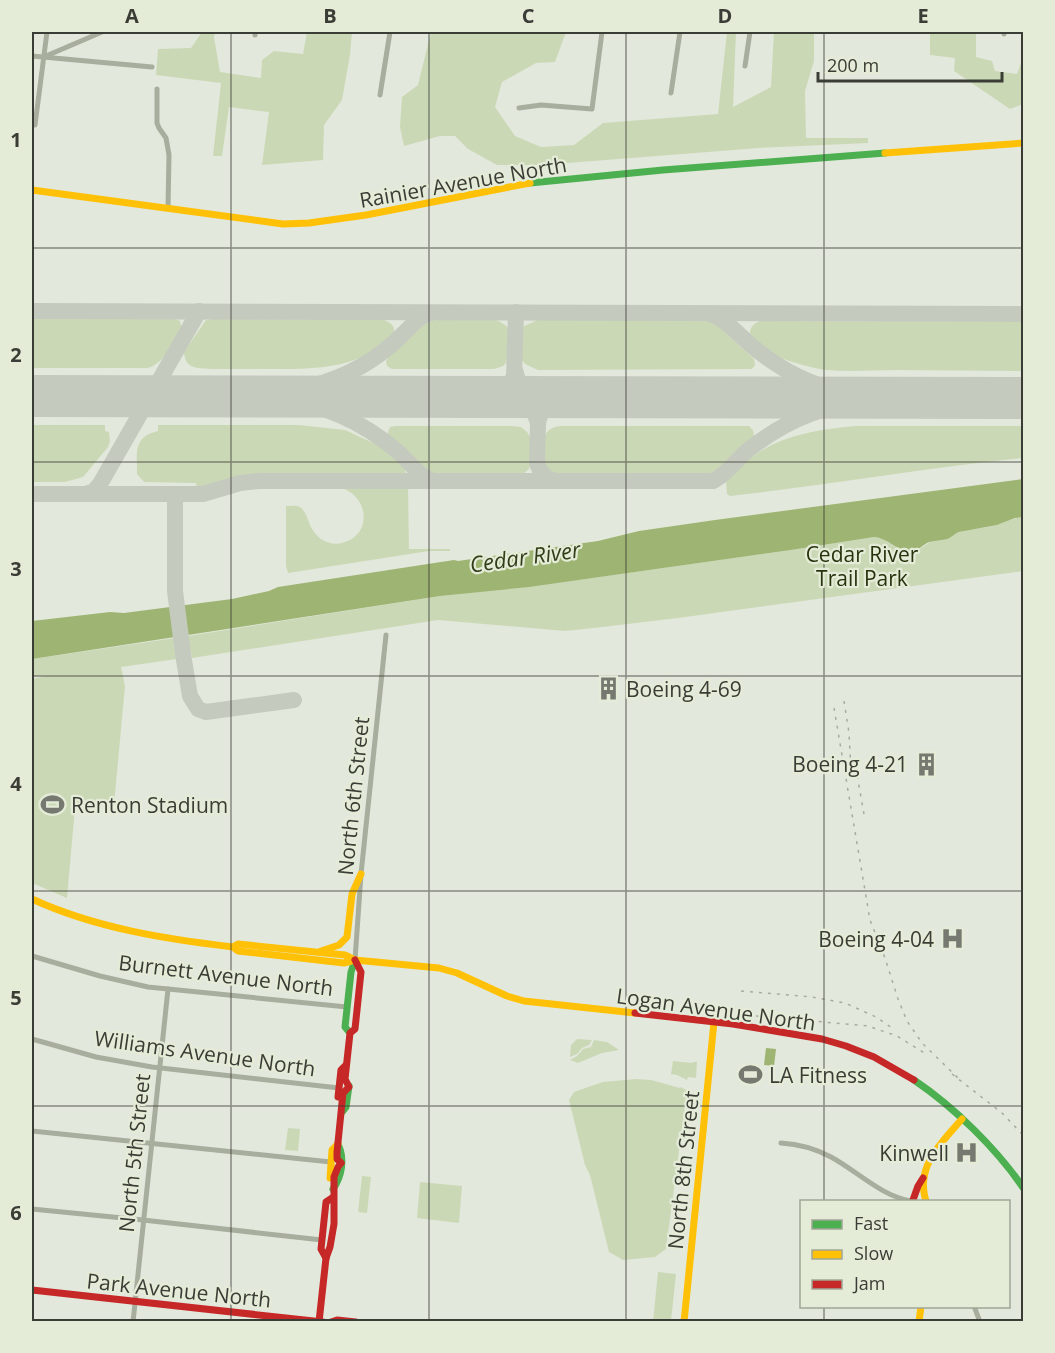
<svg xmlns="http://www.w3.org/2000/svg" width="1055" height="1353" viewBox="0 0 1055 1353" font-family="'Open Sans',sans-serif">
<rect width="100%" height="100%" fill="#e3e8dc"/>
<g fill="#cbd8b6">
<polygon points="202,32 215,32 214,37 220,72 261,78 262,60 274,51 303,54 307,32 352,32 350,55 342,100 324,125 323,160 262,165 269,112 229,107 222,156 213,156 221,83 156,75 158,49 191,48"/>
<polygon points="431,32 566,32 555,62 536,63 502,82 495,107 515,136 541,147 574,145 603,123 718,114 727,32 736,32 733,107 771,87 774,32 814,32 814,61 805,91 806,138 868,138 868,143 759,148 542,165 497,165 468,149 455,136 440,136 404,146 400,127 402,97 418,85"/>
<polygon points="930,32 976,32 976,57 992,61 995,71 1017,74 1021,63 1023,63 1023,104 1010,109 954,71 955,58 930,55"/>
<path d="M32,318L175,319L180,321L181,327C173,343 166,362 148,368H32Z"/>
<path d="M213,319L384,320C392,323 395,326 394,335C361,368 320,369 276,369C254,369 232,369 211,369C197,368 185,369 184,352L206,320Z"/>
<polygon points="540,319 713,321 754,359 755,365 752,369 538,370 525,364 521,359 521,333 524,326"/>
<path d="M437,320H496C500,322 505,324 508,328C511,335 510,361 503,366C503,366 495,369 494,369H392L387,366L386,361L389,356C402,344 421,322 437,320Z"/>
<path d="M760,321L1023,322V371C981,371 938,370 895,370C873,370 849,372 826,370C810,368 752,353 750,334C749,327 755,323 760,321Z"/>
<polygon points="32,425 105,425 105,431 109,432 110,442 108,447 83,477 65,482 32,482"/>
<path d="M158,425H299L345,430L382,447L404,468L406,474L400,477L265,475C242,478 220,486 197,489L196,483L144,482L137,474C137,452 133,437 158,431Z"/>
<polygon points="395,426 512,426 521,427 527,432 531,438 531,463 529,469 523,474 517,477 435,477 426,473 389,438 388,432 390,427"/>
<path d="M560,426H749L753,430L754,436L711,476L704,478L558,477L549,476C543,468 543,462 543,452C543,438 544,428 560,426Z"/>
<path d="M855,426H1023V458C925,468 828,485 730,496L727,494L726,482L730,477C739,468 748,459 759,452C788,434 822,429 855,426Z"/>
<path d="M338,486H408L409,549H450V551H429L288,573L286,566V506C290,506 296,505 300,507C306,511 308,521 311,527C317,539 329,546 342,543C373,536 370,494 338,487Z"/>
<path d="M1023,517V571L678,618L594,628L565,631L438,620L192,658L188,636L440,596L592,578L791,550L874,537C887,538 898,552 913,551C920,551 926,543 933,541C942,538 951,534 960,532C972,529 985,528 997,525C1006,522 1014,518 1023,517Z"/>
<polygon points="175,638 177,659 121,667 125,686 114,805 79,803 78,808 75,808 67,898 32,883 32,679 48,675 32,677 32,659"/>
<polygon points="577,1039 592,1040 589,1045 582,1048 577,1054 570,1057 571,1045"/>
<polygon points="594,1040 607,1042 619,1050 602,1053 578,1063 570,1060 577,1056 583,1049 591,1047"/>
<polygon points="673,1061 692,1063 693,1062 697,1062 696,1078 688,1077 687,1080 677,1075 671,1074"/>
<polygon points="636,1079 651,1080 680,1088 680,1087 687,1090 666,1249 655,1257 623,1260 609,1252 590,1175 585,1165 569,1100 574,1092 591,1086 603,1082"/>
<polygon points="288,1128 300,1129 298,1151 285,1150"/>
<polygon points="362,1176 371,1177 367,1213 358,1212"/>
<polygon points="420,1182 462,1186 459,1223 417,1218"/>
<polygon points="658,1272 676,1274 671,1321 653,1321"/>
</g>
<g fill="#9eb472">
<path d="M1023,479V517L1015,518L997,525L959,532C954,534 951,538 947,539C940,541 933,540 927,543C921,546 918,552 910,551C896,550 887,538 874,537L791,550L529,587L440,596L32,659V621L110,612L124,613L232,599L269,591L278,587L454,560L458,561L598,541L639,531L715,520Z"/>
<polygon points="766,1048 776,1049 774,1066 764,1065"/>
</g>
<polygon fill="#e3e8dc" points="183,602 189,639 175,641 170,604"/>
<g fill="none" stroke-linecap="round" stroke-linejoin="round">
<g stroke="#c5cabe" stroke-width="16">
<polyline points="32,311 1024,314"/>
<path d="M710,314C728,320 742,339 758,351C782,370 811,385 841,391C849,393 857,394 865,395"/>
<path d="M515,370C519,389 528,393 545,398"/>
<path d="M263,396C302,391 340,381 373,359C383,352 393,344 402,335C411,327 419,315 431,313"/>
<path d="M483,397C497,394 507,390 514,376L516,312"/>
<path d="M510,397C524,401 534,408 538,423"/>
<path d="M278,398C322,404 363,422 397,451C409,461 418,476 433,481"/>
<path d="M556,481C546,479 540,473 537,463L538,423C541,408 549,402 563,398"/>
<path d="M32,494H203L240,483L258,481H713C727,474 736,460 748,450C790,417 828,404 880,399"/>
<polyline points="85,494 94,491 100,484 199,311"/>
<polyline points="175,494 175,591 183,654 190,696 198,709 206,712 294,700"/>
</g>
<polyline stroke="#c5cabe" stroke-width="42" points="32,396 1024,398"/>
<g stroke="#a8ae9d" stroke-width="5">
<polyline points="255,32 255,35"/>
<polyline points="1004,34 1004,32"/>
<polyline points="32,56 152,67"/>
<polyline points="46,56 102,32"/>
<polyline points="745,66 750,32"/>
<polyline points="157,89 157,123 159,128 166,138 169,155 168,209"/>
<polyline points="671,93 680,32"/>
<polyline points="380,95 390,32"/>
<polyline points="519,108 541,105 592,109 602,32"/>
<polyline points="32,124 35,125 47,32"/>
<polyline points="32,956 100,976 148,987 347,1007"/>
<polyline points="355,960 361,874 386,635"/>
<polyline points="32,1039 96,1057 152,1067 339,1088"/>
<polyline points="32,1131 331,1162"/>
<path d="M781,1143C798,1144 816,1149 831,1157C857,1171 881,1196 911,1201"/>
<polyline points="32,1209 143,1220 322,1240"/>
<polyline points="974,1306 980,1322"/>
<polyline points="133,1322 168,989"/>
</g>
<g stroke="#4caf50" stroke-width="7">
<polyline points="530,183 663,170 885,153"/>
<polyline points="350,1033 345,1027 351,972 355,960"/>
<path d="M914,1080C954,1107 997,1149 1024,1189"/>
<polyline points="342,1112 346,1107 349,1086"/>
<path d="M333,1189C342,1176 345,1159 338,1144"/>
</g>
<g stroke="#ffc107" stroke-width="7">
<polyline points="885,153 1024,143"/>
<polyline points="32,190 283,224 309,223 366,215 530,183"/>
<path d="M32,899C95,928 165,939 233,947L238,951L344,963L355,960"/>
<polyline points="233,947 238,944 345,955 355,960 439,968 457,973 507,996 524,1001 635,1013"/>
<polyline points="321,951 339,945 347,937 352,894 361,874"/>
<polyline points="330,1178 332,1150 338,1144"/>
<path d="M926,1201C915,1167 941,1143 962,1119"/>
<polyline points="684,1322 714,1022"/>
<polyline points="919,1322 921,1306"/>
</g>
<g stroke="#c62828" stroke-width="7">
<polyline points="635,1013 733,1024 822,1039 846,1046 874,1057 914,1080"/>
<polyline points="338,1097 341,1070 346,1065"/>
<polyline points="341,1163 337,1159 337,1152 343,1093 349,1087 345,1079 350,1033 355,1029 361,972 355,960"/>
<polyline points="913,1200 918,1186 923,1178"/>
<polyline points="326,1258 321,1249 326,1202 332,1198"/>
<polyline points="32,1290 323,1322"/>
<polyline points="319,1322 326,1258 330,1247 334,1224 334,1177 338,1167 341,1163"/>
<polyline points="331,1322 337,1320 356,1322"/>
</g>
<g stroke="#a7aca0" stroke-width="1.5" stroke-dasharray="3 6" stroke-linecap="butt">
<polyline points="844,701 849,733 851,770"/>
<polyline points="834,708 870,920 885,958 898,999 907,1021 922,1043 958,1078"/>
<polyline points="854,758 864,814"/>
<polyline points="741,991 812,997 845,1003 876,1017 895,1030"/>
<polyline points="756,1016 868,1026 897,1036 926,1054"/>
<polyline points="952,1074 1002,1113 1024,1136"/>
</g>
</g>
<path fill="none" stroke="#3a3d35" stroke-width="1.5" stroke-opacity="0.55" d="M231,32V1322M429,32V1322M626,32V1322M824,32V1202M32,248H1024M32,462H1024M32,676H1024M32,891H1024M32,1106H1024M824,1306V1322"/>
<defs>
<symbol id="building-bare" viewBox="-9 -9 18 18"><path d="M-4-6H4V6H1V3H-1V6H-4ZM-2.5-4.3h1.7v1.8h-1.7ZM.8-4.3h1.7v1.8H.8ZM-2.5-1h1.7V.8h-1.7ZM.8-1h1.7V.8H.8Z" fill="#75796f" stroke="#e4ecd8" stroke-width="2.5" paint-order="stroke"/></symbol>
<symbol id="stadium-bare" viewBox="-9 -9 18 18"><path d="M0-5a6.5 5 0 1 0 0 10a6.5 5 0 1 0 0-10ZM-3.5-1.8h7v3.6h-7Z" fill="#75796f" stroke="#e4ecd8" stroke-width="2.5" paint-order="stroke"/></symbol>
<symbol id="hospital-bare" viewBox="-9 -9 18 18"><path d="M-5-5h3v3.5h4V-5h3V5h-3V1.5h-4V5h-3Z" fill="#75796f" stroke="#e4ecd8" stroke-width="2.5" paint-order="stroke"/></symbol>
</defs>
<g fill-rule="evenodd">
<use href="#building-bare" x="592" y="672" width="33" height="33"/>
<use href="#building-bare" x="910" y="748" width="33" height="33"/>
<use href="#stadium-bare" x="36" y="788" width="33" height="33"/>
<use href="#hospital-bare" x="936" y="922" width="33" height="33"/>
<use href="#stadium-bare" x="734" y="1058" width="33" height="33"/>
<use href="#hospital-bare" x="950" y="1136" width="33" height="33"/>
</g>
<g text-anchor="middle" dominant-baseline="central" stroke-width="4.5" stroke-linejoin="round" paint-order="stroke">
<g font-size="21" fill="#3a3d35" stroke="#e4ecd8">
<text transform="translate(463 182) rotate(-10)">Rainier Avenue North</text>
<text transform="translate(353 796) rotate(-84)">North 6th Street</text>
<text transform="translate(226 975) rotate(7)">Burnett Avenue North</text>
<text transform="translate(716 1009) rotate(8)">Logan Avenue North</text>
<text transform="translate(205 1053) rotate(8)">Williams Avenue North</text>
<text transform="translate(134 1153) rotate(-84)">North 5th Street</text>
<text transform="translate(683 1170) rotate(-84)">North 8th Street</text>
<text transform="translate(179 1290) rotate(6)">Park Avenue North</text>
</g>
<g font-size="21" fill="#28330e" stroke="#e4ecd8">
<text x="862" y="554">Cedar River<tspan x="862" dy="24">Trail Park</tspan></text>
</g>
<g font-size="21" fill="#3a3d35" stroke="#e4ecd8" text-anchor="start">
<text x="626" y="689">Boeing 4-69</text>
<text x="908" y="764" text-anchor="end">Boeing 4-21</text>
<text x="71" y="805">Renton Stadium</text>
<text x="934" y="939" text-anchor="end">Boeing 4-04</text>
<text x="769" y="1075">LA Fitness</text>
<text x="949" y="1153" text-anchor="end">Kinwell</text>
</g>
<g font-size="22" font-style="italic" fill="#323e19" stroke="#e4ecd8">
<text transform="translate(525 556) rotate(-8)">Cedar River</text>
</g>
</g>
<rect width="1055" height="1353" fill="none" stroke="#e4ecd8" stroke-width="66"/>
<rect x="800" y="1200" width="210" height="108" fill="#e4ecd8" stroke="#a0a697" stroke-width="1.5"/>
<rect x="812" y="1220" width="30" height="9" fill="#4caf50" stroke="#a0a697" stroke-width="1.5"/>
<text x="854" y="1230" font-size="18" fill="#3a3d35">Fast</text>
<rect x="812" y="1250" width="30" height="9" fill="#ffc107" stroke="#a0a697" stroke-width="1.5"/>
<text x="854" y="1260" font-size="18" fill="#3a3d35">Slow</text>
<rect x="812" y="1280" width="30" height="9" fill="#c62828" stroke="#a0a697" stroke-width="1.5"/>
<text x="854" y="1290" font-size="18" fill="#3a3d35">Jam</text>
<path d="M818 72v9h184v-9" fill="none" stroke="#3a3d35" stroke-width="3"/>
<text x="827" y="72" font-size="18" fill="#3a3d35" stroke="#e4ecd8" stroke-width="4.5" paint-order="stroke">200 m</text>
<rect x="33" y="33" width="989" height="1287" fill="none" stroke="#3a3d35" stroke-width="2"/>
<g font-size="20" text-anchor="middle" font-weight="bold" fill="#3a3d35">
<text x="132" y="23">A</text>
<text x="330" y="23">B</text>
<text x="528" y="23">C</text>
<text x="725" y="23">D</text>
<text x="923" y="23">E</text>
<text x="16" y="147">1</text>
<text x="16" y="362">2</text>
<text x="16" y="576">3</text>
<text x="16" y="791">4</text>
<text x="16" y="1005">5</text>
<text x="16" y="1220">6</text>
</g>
</svg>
